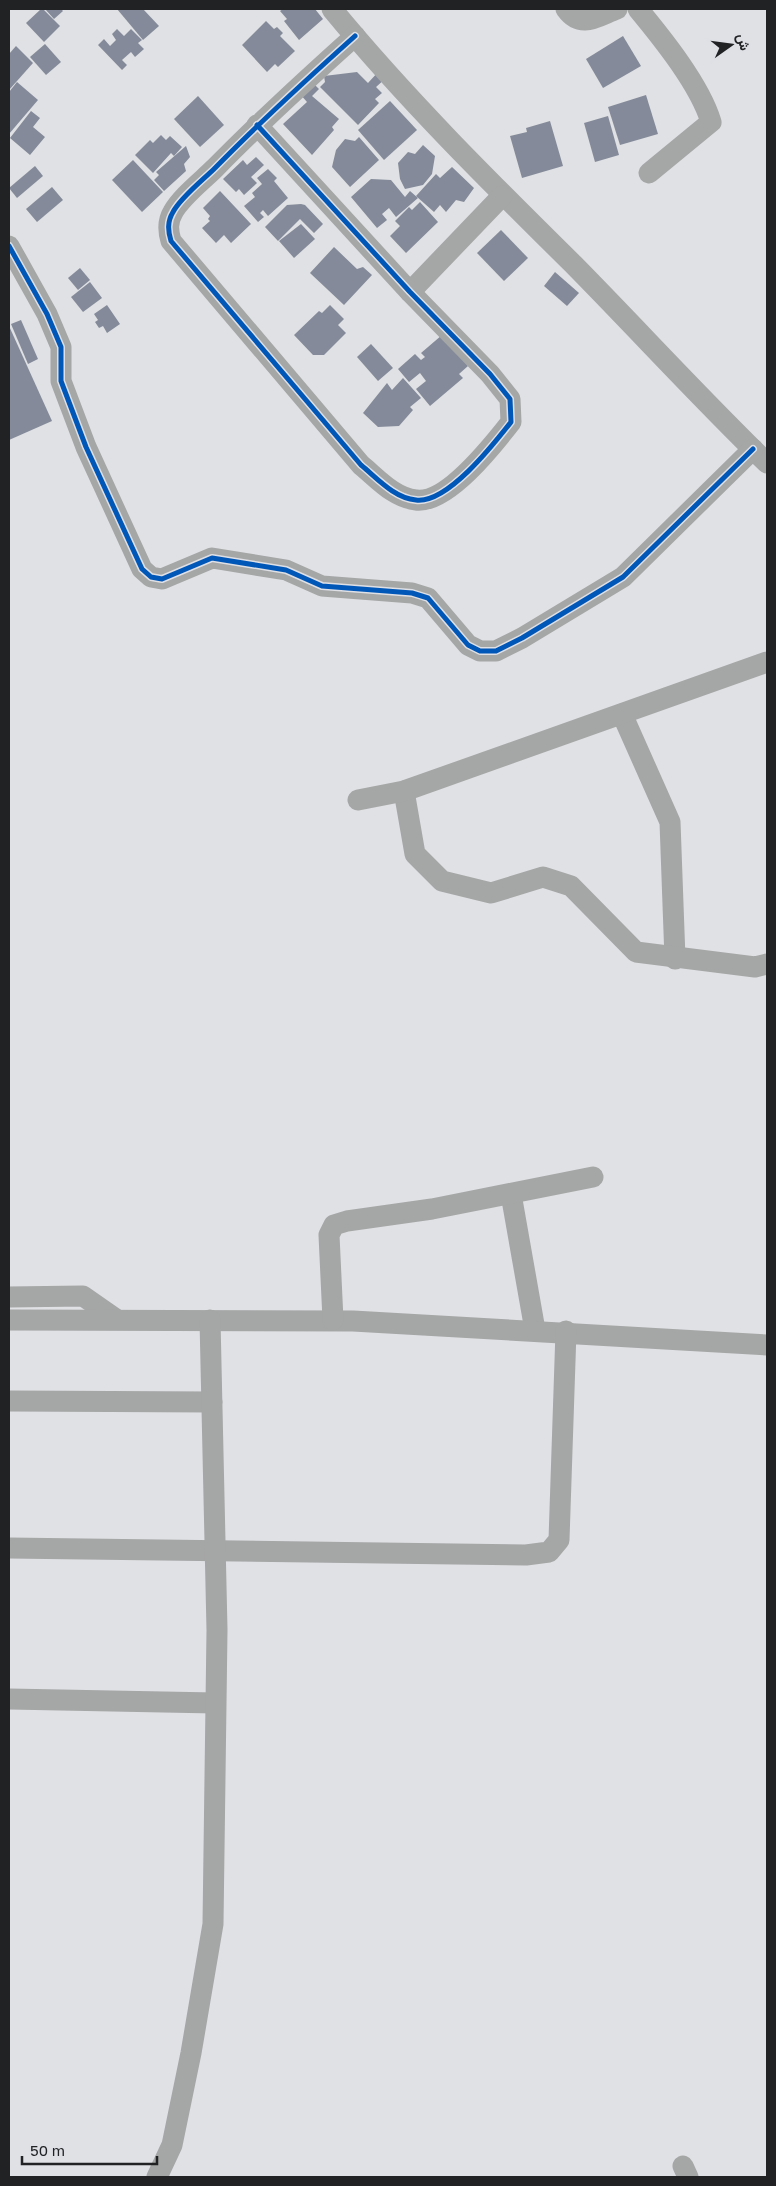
<svg xmlns="http://www.w3.org/2000/svg" width="776" height="2186" viewBox="0 0 776 2186" font-family="'Golos Text',Vazirmatn,sans-serif">
<rect width="100%" height="100%" fill="#dfe1e4"/>
<g fill="#848a99">
<polygon points="41,9 43,9 60,26 44,42 26,23"/>
<polygon points="45,9 61,9 63,11 54,19"/>
<polygon points="117,9 143,9 159,26 143,40"/>
<polygon points="283,9 315,9 323,19 299,40 284,21 287,19 280,11"/>
<polygon points="266,21 274,29 277,27 283,33 280,36 295,51 278,67 275,64 267,72 242,45"/>
<polygon points="117,29 124,36 131,29 142,40 138,43 144,49 135,57 131,52 122,60 127,65 122,70 98,45 104,39 110,46 116,40 112,34"/>
<polygon points="623,36 641,66 603,88 586,59"/>
<polygon points="45,44 61,62 46,75 30,57"/>
<polygon points="16,46 33,63 9,90 9,54"/>
<polygon points="379,71 386,78 376,87 382,93 375,99 379,103 358,125 320,87 325,82 324,76 357,72 368,83"/>
<polygon points="17,82 38,100 9,134 9,92"/>
<polygon points="312,82 319,89 312,96 339,119 332,127 334,130 312,155 283,124 307,102 300,94"/>
<polygon points="646,95 658,134 620,145 608,107"/>
<polygon points="198,96 224,125 200,147 174,119"/>
<polygon points="390,101 417,130 384,160 358,130"/>
<polygon points="31,111 40,118 33,127 45,137 30,155 10,138"/>
<polygon points="608,116 619,155 595,162 584,123"/>
<polygon points="550,121 563,166 522,178 510,136 527,132 526,128"/>
<polygon points="161,135 166,140 170,136 182,147 174,156 171,153 153,173 135,155 150,140 153,143"/>
<polygon points="359,137 379,160 350,187 332,167 336,150 345,139 355,141"/>
<polygon points="423,145 435,156 432,174 423,185 405,189 400,179 398,163 408,152 415,154"/>
<polygon points="186,146 190,157 184,164 186,171 164,191 154,180 159,175 156,172"/>
<polygon points="256,157 264,165 251,177 257,183 244,195 239,189 236,192 223,179 243,160 247,165"/>
<polygon points="133,160 163,192 142,212 112,180"/>
<polygon points="35,166 43,176 17,198 9,188"/>
<polygon points="452,167 474,188 464,202 456,200 446,212 440,205 434,212 416,196 436,174 440,178"/>
<polygon points="268,169 277,178 274,181 288,198 268,216 263,210 260,213 264,217 258,222 244,206 255,197 252,193 262,184 257,178"/>
<polygon points="371,179 391,180 405,197 410,191 418,198 396,217 389,208 382,214 387,220 377,228 351,197"/>
<polygon points="52,187 63,200 37,222 26,209"/>
<polygon points="220,191 251,224 231,243 224,235 216,243 202,228 210,221 208,219 210,216 203,208"/>
<polygon points="420,202 438,222 406,253 390,236 400,226 395,221 409,207 412,210"/>
<polygon points="301,204 305,205 323,224 314,233 300,219 278,241 265,227 287,205"/>
<polygon points="301,224 315,239 294,258 279,241"/>
<polygon points="501,230 528,258 504,281 477,253"/>
<polygon points="334,247 357,269 363,267 372,275 344,305 310,273"/>
<polygon points="80,268 90,280 78,290 68,278"/>
<polygon points="555,272 579,293 567,306 544,286"/>
<polygon points="90,282 102,298 83,312 71,297"/>
<polygon points="107,305 120,324 107,333 103,326 99,328 95,322 98,320 94,314"/>
<polygon points="330,305 344,319 338,325 346,333 324,355 313,355 294,335 319,311 322,313"/>
<polygon points="21,320 38,359 28,364 11,324"/>
<polygon points="9,326 52,421 9,440"/>
<polygon points="442,335 468,366 459,374 463,378 430,406 416,389 426,381 420,373 409,382 398,369 415,354 421,360 425,357 421,353"/>
<polygon points="371,344 393,368 378,381 357,357"/>
<polygon points="403,378 421,398 410,407 413,410 399,426 378,427 363,413 387,383 392,390"/>
</g>
<g fill="none" stroke-linecap="round" stroke-linejoin="round">
<g stroke="#a5a6a6" stroke-width="21">
<path d="M332,9C407,100 490,182 574,265C639,331 701,399 767,463"/>
<path d="M566,9C581,30 598,16 617,9"/>
<path d="M638,9C662,38 700,85 711,122L649,173"/>
<path d="M257,125L410,292L490,374L510,399L511,422C493,445 447,504 416,500C394,498 377,478 361,465L171,241C168,231 167,222 173,212C181,197 203,180 215,168C260,122 307,79 355,36"/>
<polyline points="9,246 47,314 61,347 61,381 86,447 142,569 151,577 162,579 212,558 286,570 322,586 412,593 428,598 468,645 480,651 496,651 522,638 623,577 753,449"/>
<polyline points="410,292 502,196"/>
<polyline points="622,714 670,822 675,959"/>
<polyline points="404,791 415,854 442,881 491,893 543,877 571,886 636,952 755,967 767,964"/>
<polyline points="358,800 404,791 767,662"/>
<polyline points="511,1194 535,1330"/>
<polyline points="9,1297 83,1296 116,1319"/>
<polyline points="9,1320 353,1321 767,1345"/>
<polyline points="333,1320 329,1235 334,1225 347,1221 432,1209 593,1177"/>
<polyline points="9,1401 212,1402"/>
<polyline points="9,1548 526,1555 549,1552 559,1540 566,1331"/>
<polyline points="9,1699 215,1703"/>
<polyline points="683,2166 688,2177"/>
<polyline points="157,2177 172,2145 191,2053 213,1924 217,1630 210,1320"/>
</g>
<defs>
<g id="cycleway">
<path d="M257,125L410,292L490,374L510,399L511,422C493,445 447,504 416,500C394,498 377,478 361,465L171,241C168,231 167,222 173,212C181,197 203,180 215,168C260,122 307,79 355,36"/>
<polyline points="9,246 47,314 61,347 61,381 86,447 142,569 151,577 162,579 212,558 286,570 322,586 412,593 428,598 468,645 480,651 496,651 522,638 623,577 753,449"/>
</g>
</defs>
<use href="#cycleway" stroke="#dee0e5" stroke-width="8"/>
<use href="#cycleway" stroke="#0057b8" stroke-width="5"/>
</g>
<rect width="776" height="2186" fill="none" stroke="#212223" stroke-width="20"/>
<g transform="translate(731 45) rotate(76)" stroke="#dee0e5" stroke-width="4" paint-order="stroke">
<path d="M0-4L9 19L0 12L-9 19Z" fill="#212223"/>
<text y="-8" font-size="14" font-weight="bold" text-anchor="middle" fill="#212223">ش</text>
</g>
<path d="M22 2156v8h135v-8" fill="none" stroke="#212223" stroke-width="2.5"/>
<text x="30" y="2156" font-size="15" fill="#212223" stroke="#dee0e5" stroke-width="4" paint-order="stroke">50 m</text>
</svg>
